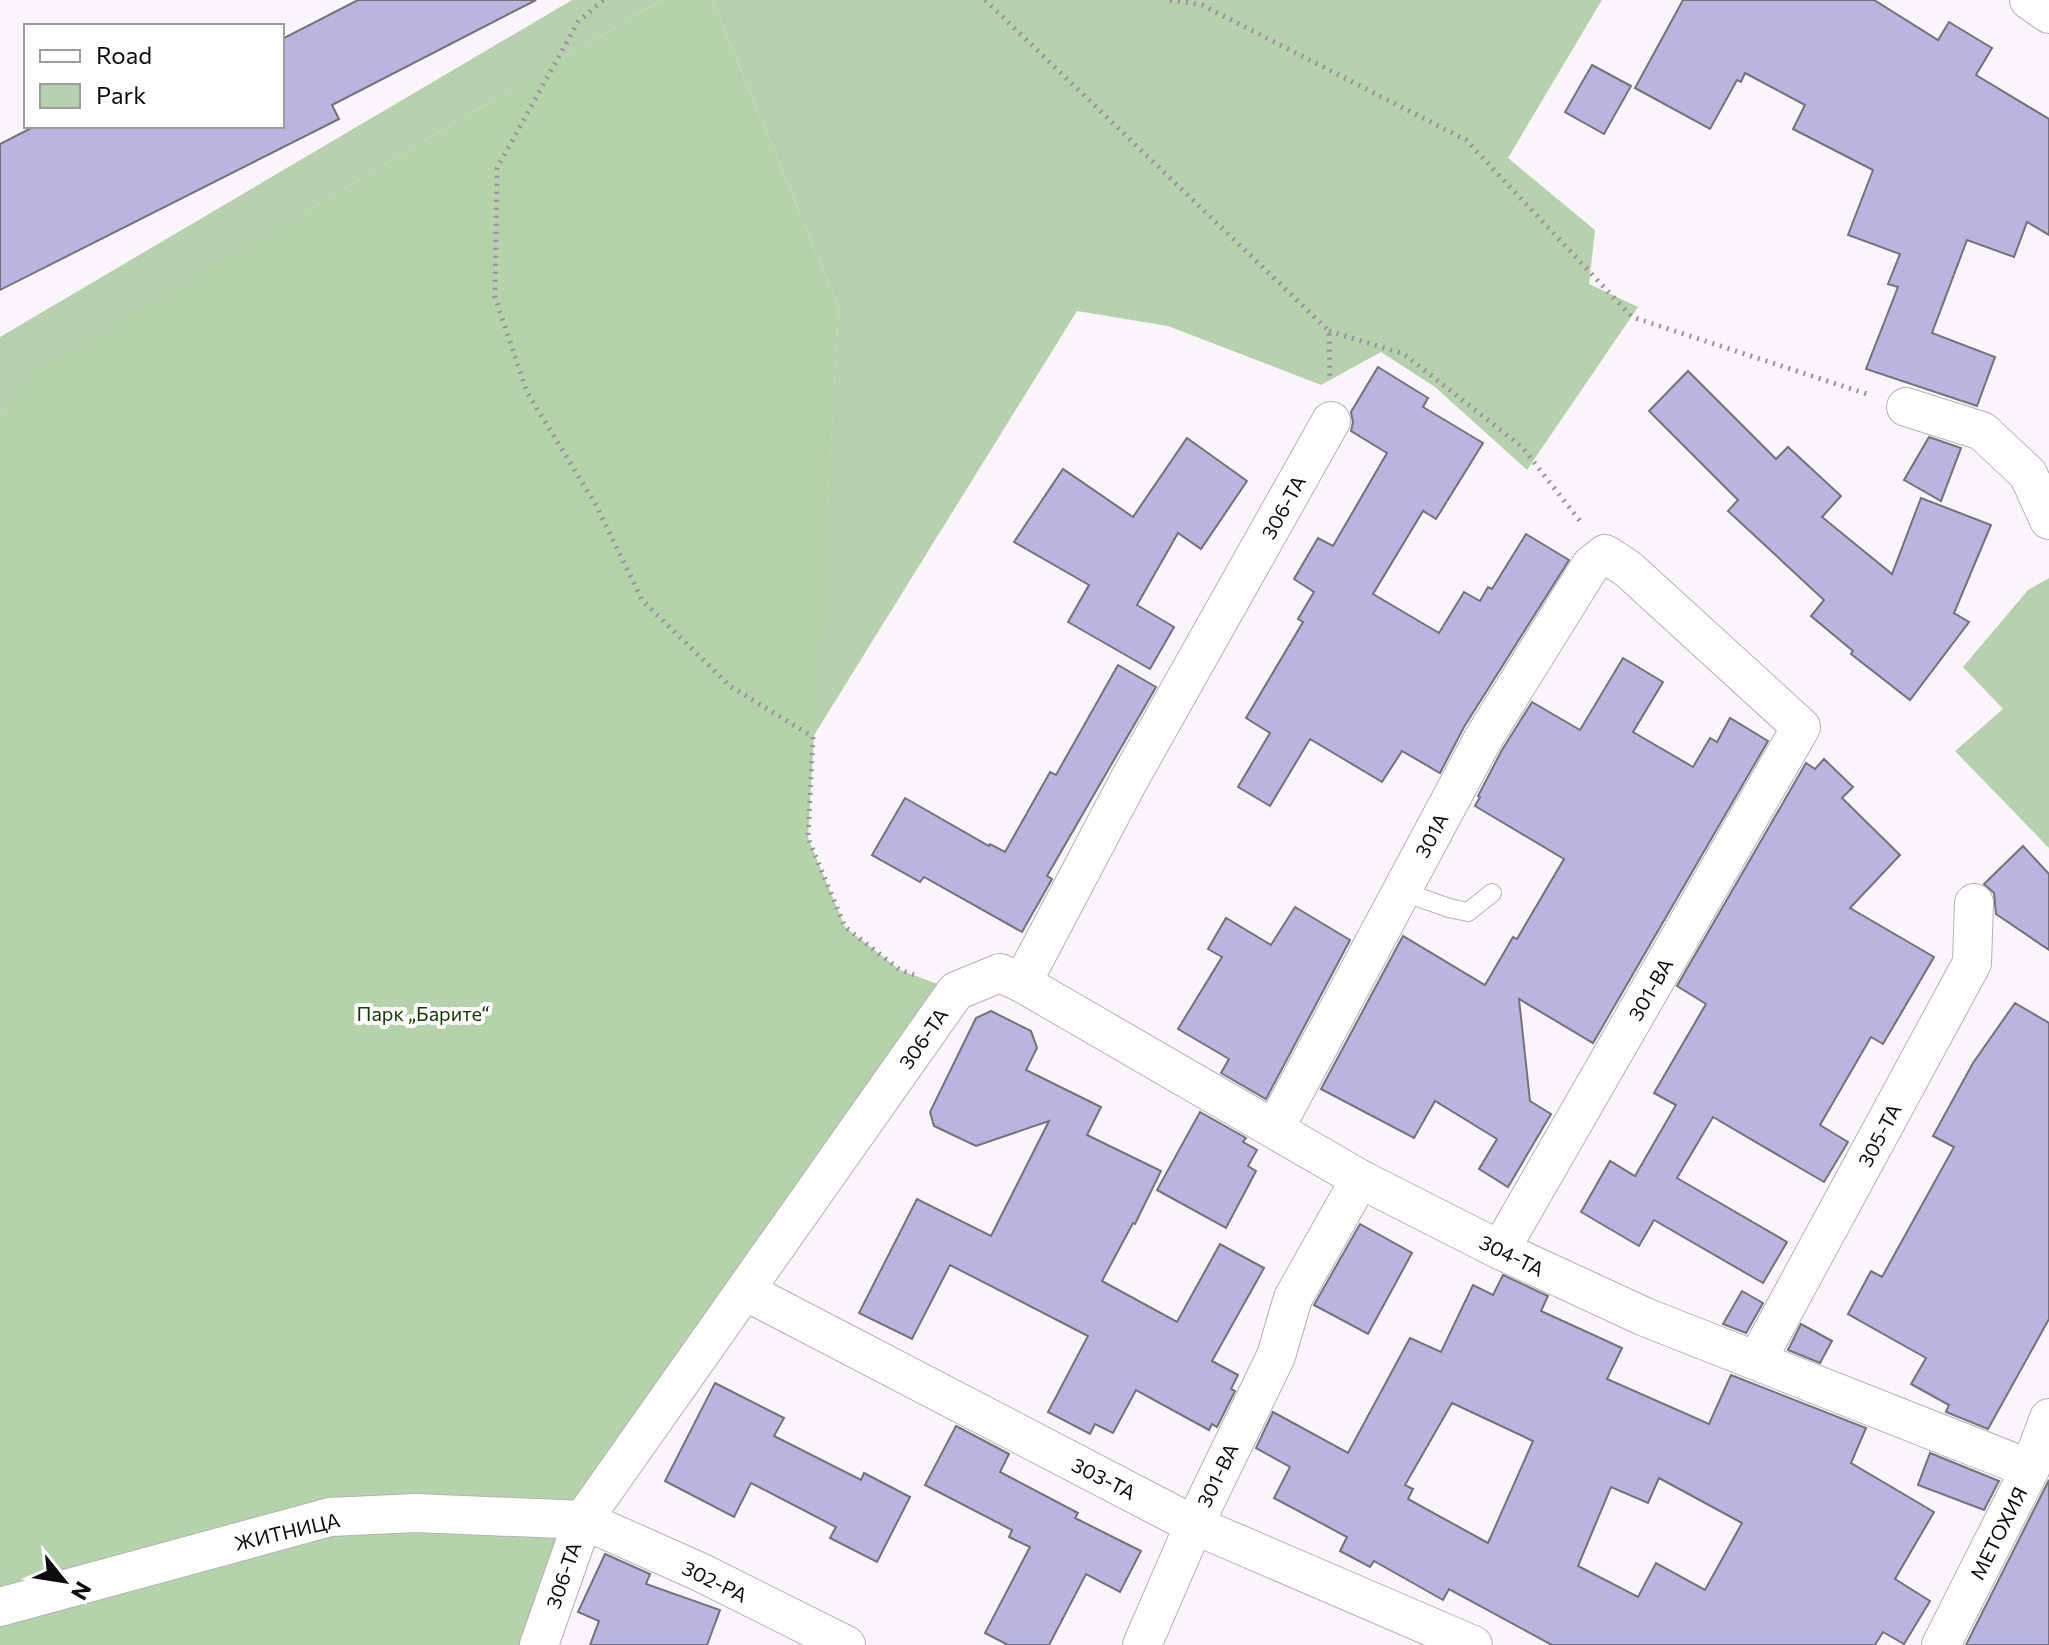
<svg xmlns="http://www.w3.org/2000/svg" width="2049" height="1645" viewBox="0 0 2049 1645" font-family="Commissioner,sans-serif">
<rect width="100%" height="100%" fill="#faf5fa"/>
<g fill="#b7d1ae">
<polygon points="572,0 661,0 34,374 0,418 0,337"/>
<polygon points="712,0 1602,0 1508,158 1595,230 1589,284 1638,307 1527,470 1435,387 1381,352 1321,385 1168,326 1077,311 813,737 839,308"/>
<polygon points="2049,578 2049,848 1955,751 2003,709 1963,667 2028,590"/>
</g>
<polygon fill="#b5d3ab" points="661,0 712,0 839,308 808,838 845,927 900,970 956,991 583,1520 539,1645 0,1645 0,418 33,374"/>
<g fill="#bab4e0" stroke="#737278" stroke-width="2" fill-rule="evenodd">
<polygon points="358,0 536,0 332,105 339,119 0,290 0,144 35,126 282,126 282,39"/>
<polygon points="1683,0 1874,0 1938,40 1949,22 1992,48 1976,75 2049,119 2049,235 2027,222 2014,257 1967,240 1932,333 1995,357 1977,406 1866,369 1898,287 1888,284 1900,254 1848,235 1873,170 1793,129 1805,105 1745,73 1741,82 1737,80 1710,129 1635,88"/>
<polygon points="1592,65 1631,86 1604,134 1565,112"/>
<polygon points="1378,367 1428,398 1423,407 1483,443 1436,519 1423,511 1373,594 1439,633 1464,592 1480,601 1488,587 1492,589 1526,534 1569,560 1464,727 1440,773 1402,751 1382,782 1310,739 1270,806 1238,787 1270,733 1246,718 1303,622 1298,619 1314,592 1294,579 1318,538 1333,546 1387,453 1351,431 1353,422 1351,412"/>
<polygon points="1688,371 1776,459 1788,447 1841,496 1822,517 1892,574 1921,498 1991,525 1954,613 1969,622 1910,700 1851,654 1853,651 1811,616 1824,600 1728,511 1738,500 1649,411"/>
<polygon points="1929,437 1961,448 1941,501 1904,480"/>
<polygon points="1187,438 1247,481 1201,549 1178,533 1137,605 1174,627 1150,669 1068,622 1089,585 1014,542 1063,469 1133,517"/>
<polygon points="1623,658 1663,682 1633,732 1693,767 1710,738 1717,742 1730,718 1768,741 1593,1043 1519,999 1530,1101 1551,1114 1508,1187 1479,1169 1497,1139 1435,1101 1414,1138 1321,1089 1403,936 1485,985 1513,937 1517,939 1564,859 1475,806 1480,797 1478,796 1502,750 1532,702 1580,730"/>
<polygon points="1118,665 1156,687 1047,876 1052,879 1022,932 924,877 920,882 872,855 905,798 989,846 990,844 1005,852 1050,772 1056,775"/>
<polygon points="1824,759 1853,787 1842,798 1900,855 1850,908 1934,957 1883,1044 1871,1037 1820,1125 1848,1142 1824,1182 1713,1117 1677,1178 1787,1242 1763,1283 1654,1220 1639,1246 1581,1212 1610,1161 1635,1176 1676,1105 1654,1093 1706,1004 1677,986 1806,763 1815,769"/>
<polygon points="2023,846 2049,874 2049,950 1996,914 1994,893 1984,884"/>
<polygon points="1295,907 1350,940 1266,1099 1221,1073 1229,1059 1178,1029 1222,957 1208,949 1226,918 1271,945"/>
<polygon points="2015,1003 2049,1023 2049,1319 1988,1429 1946,1412 1949,1405 1911,1384 1926,1358 1848,1314 1871,1271 1882,1277 1954,1147 1933,1136 1973,1063"/>
<polygon points="991,1011 1031,1031 1037,1048 1026,1070 1101,1107 1087,1135 1161,1171 1135,1224 1133,1223 1102,1281 1177,1322 1220,1244 1264,1268 1212,1361 1238,1375 1231,1389 1235,1391 1217,1427 1212,1424 1209,1430 1136,1390 1113,1433 1095,1424 1090,1434 1048,1412 1088,1336 950,1265 912,1339 859,1313 917,1199 991,1236 1049,1121 976,1146 934,1126 930,1112 976,1018"/>
<polygon points="1200,1112 1246,1138 1243,1142 1257,1150 1248,1166 1256,1171 1226,1228 1157,1190"/>
<polygon points="1360,1224 1412,1253 1368,1334 1314,1305"/>
<path d="M1503,1275L1548,1296L1541,1311L1622,1348L1607,1379L1709,1424L1731,1375L1866,1428L1851,1463L1934,1512L1895,1579L1930,1601L1904,1644L1883,1632L1875,1645H1552L1449,1589L1443,1600L1374,1561L1370,1567L1340,1551L1347,1537L1274,1498L1290,1467L1256,1448L1273,1412L1348,1453L1410,1338L1441,1352L1473,1285L1493,1295ZM1452,1403L1533,1441L1488,1543L1408,1499L1413,1489L1405,1485ZM1659,1478L1742,1523L1705,1590L1656,1563L1638,1597L1578,1566L1611,1487L1648,1503Z"/>
<polygon points="1742,1291 1763,1303 1746,1333 1723,1324"/>
<polygon points="1801,1324 1832,1341 1820,1363 1788,1350"/>
<polygon points="715,1383 784,1418 774,1436 861,1480 864,1473 910,1497 877,1562 830,1538 836,1527 751,1483 734,1517 665,1481"/>
<polygon points="956,1426 1009,1454 1000,1472 1078,1513 1075,1518 1141,1551 1120,1592 1086,1574 1049,1645 1008,1645 985,1633 1030,1547 1009,1537 1012,1530 925,1485"/>
<polygon points="1930,1453 1999,1481 1984,1510 1918,1485"/>
<polygon points="2049,1480 2049,1645 1966,1645"/>
<polygon points="605,1554 650,1574 646,1584 720,1610 707,1645 590,1645 599,1621 578,1612"/>
</g>
<g fill="none" stroke-linecap="round" stroke-linejoin="round">
<defs>
<polyline id="service" points="1401,891 1449,908 1468,912 1492,893"/>
<g id="minor">
<polyline points="2029,0 2049,14"/>
<polyline points="1906,407 1982,431 2028,474 2049,520"/>
<polyline points="1022,983 1129,780 1331,421"/>
<polyline points="1275,1128 1483,739 1591,565 1605,554 1628,569 1801,727 1500,1250"/>
<polyline points="745,1291 1194,1525 1473,1645"/>
<polyline points="1757,1360 1972,963 1974,903"/>
<polyline points="0,1607 330,1517 416,1513 583,1520 700,1572 846,1645"/>
<polyline points="539,1645 583,1520 956,991 1000,973 1022,983 1360,1179 1500,1250 1645,1317 2030,1469"/>
<polyline points="1142,1645 1194,1525 1276,1356 1293,1298 1360,1179"/>
<polyline points="1941,1645 2030,1469 2049,1418"/>
</g>
</defs>
<use href="#service" stroke="#b7b1b6" stroke-width="20"/>
<use href="#minor" stroke="#b7b1b6" stroke-width="40"/>
<g stroke="#979397" stroke-width="5" stroke-dasharray="2 6" stroke-linecap="butt">
<polyline points="603,0 578,22 497,168 495,297 527,392 596,505 642,600 730,686 813,737 808,838 845,927 900,970 918,976"/>
<polyline points="985,0 1329,331 1330,381"/>
<polyline points="1170,0 1202,5 1466,140 1632,317 1867,394"/>
<polyline points="1329,331 1404,354 1522,447 1580,521"/>
</g>
<use href="#service" stroke="#fff" stroke-width="18"/>
<use href="#minor" stroke="#fff" stroke-width="38"/>
</g>
<g text-anchor="middle" dominant-baseline="central" stroke-width="8" stroke-linejoin="round" paint-order="stroke">
<g font-size="20" fill="#0d0b0d" stroke="#fff">
<text transform="translate(1283 507) rotate(-61)">306-ТА</text>
<text transform="translate(1431 835) rotate(-62)">301А</text>
<text transform="translate(1650 989) rotate(-60)">301-ВА</text>
<text transform="translate(923 1038) rotate(-55)">306-ТА</text>
<text transform="translate(1879 1135) rotate(-62)">305-ТА</text>
<text transform="translate(1512 1255) rotate(26)">304-ТА</text>
<text transform="translate(1217 1475) rotate(-64)">301-ВА</text>
<text transform="translate(1104 1478) rotate(27)">303-ТА</text>
<text transform="translate(287 1531) rotate(-13)">ЖИТНИЦА</text>
<text transform="translate(1998 1533) rotate(-63)">МЕТОХИЯ</text>
<text transform="translate(563 1575) rotate(-71)">306-ТА</text>
<text transform="translate(715 1581) rotate(26)">302-РА</text>
</g>
<g font-size="20" fill="#133a01" stroke="#fff">
<text x="423" y="1013">Парк „Барите“</text>
</g>
</g>
<rect x="24" y="24" width="260" height="104" fill="#ffffff" stroke="#9e9d9e" stroke-width="2"/>
<rect x="40" y="50" width="40" height="12" fill="#ffffff" stroke="#9e9d9e" stroke-width="2"/>
<text x="96" y="64" font-size="24" fill="#0d0b0d">Road</text>
<rect x="40" y="84" width="40" height="24" fill="#b7d1ae" stroke="#9e9d9e" stroke-width="2"/>
<text x="96" y="104" font-size="24" fill="#0d0b0d">Park</text>
<g transform="translate(64 1581) rotate(120)" stroke="#ffffff" stroke-width="6" paint-order="stroke">
<path d="M0-6L14 30L0 20L-14 30Z" fill="#0d0b0d"/>
<text y="-12" font-size="22" font-weight="bold" text-anchor="middle" fill="#0d0b0d">N</text>
</g>
</svg>
